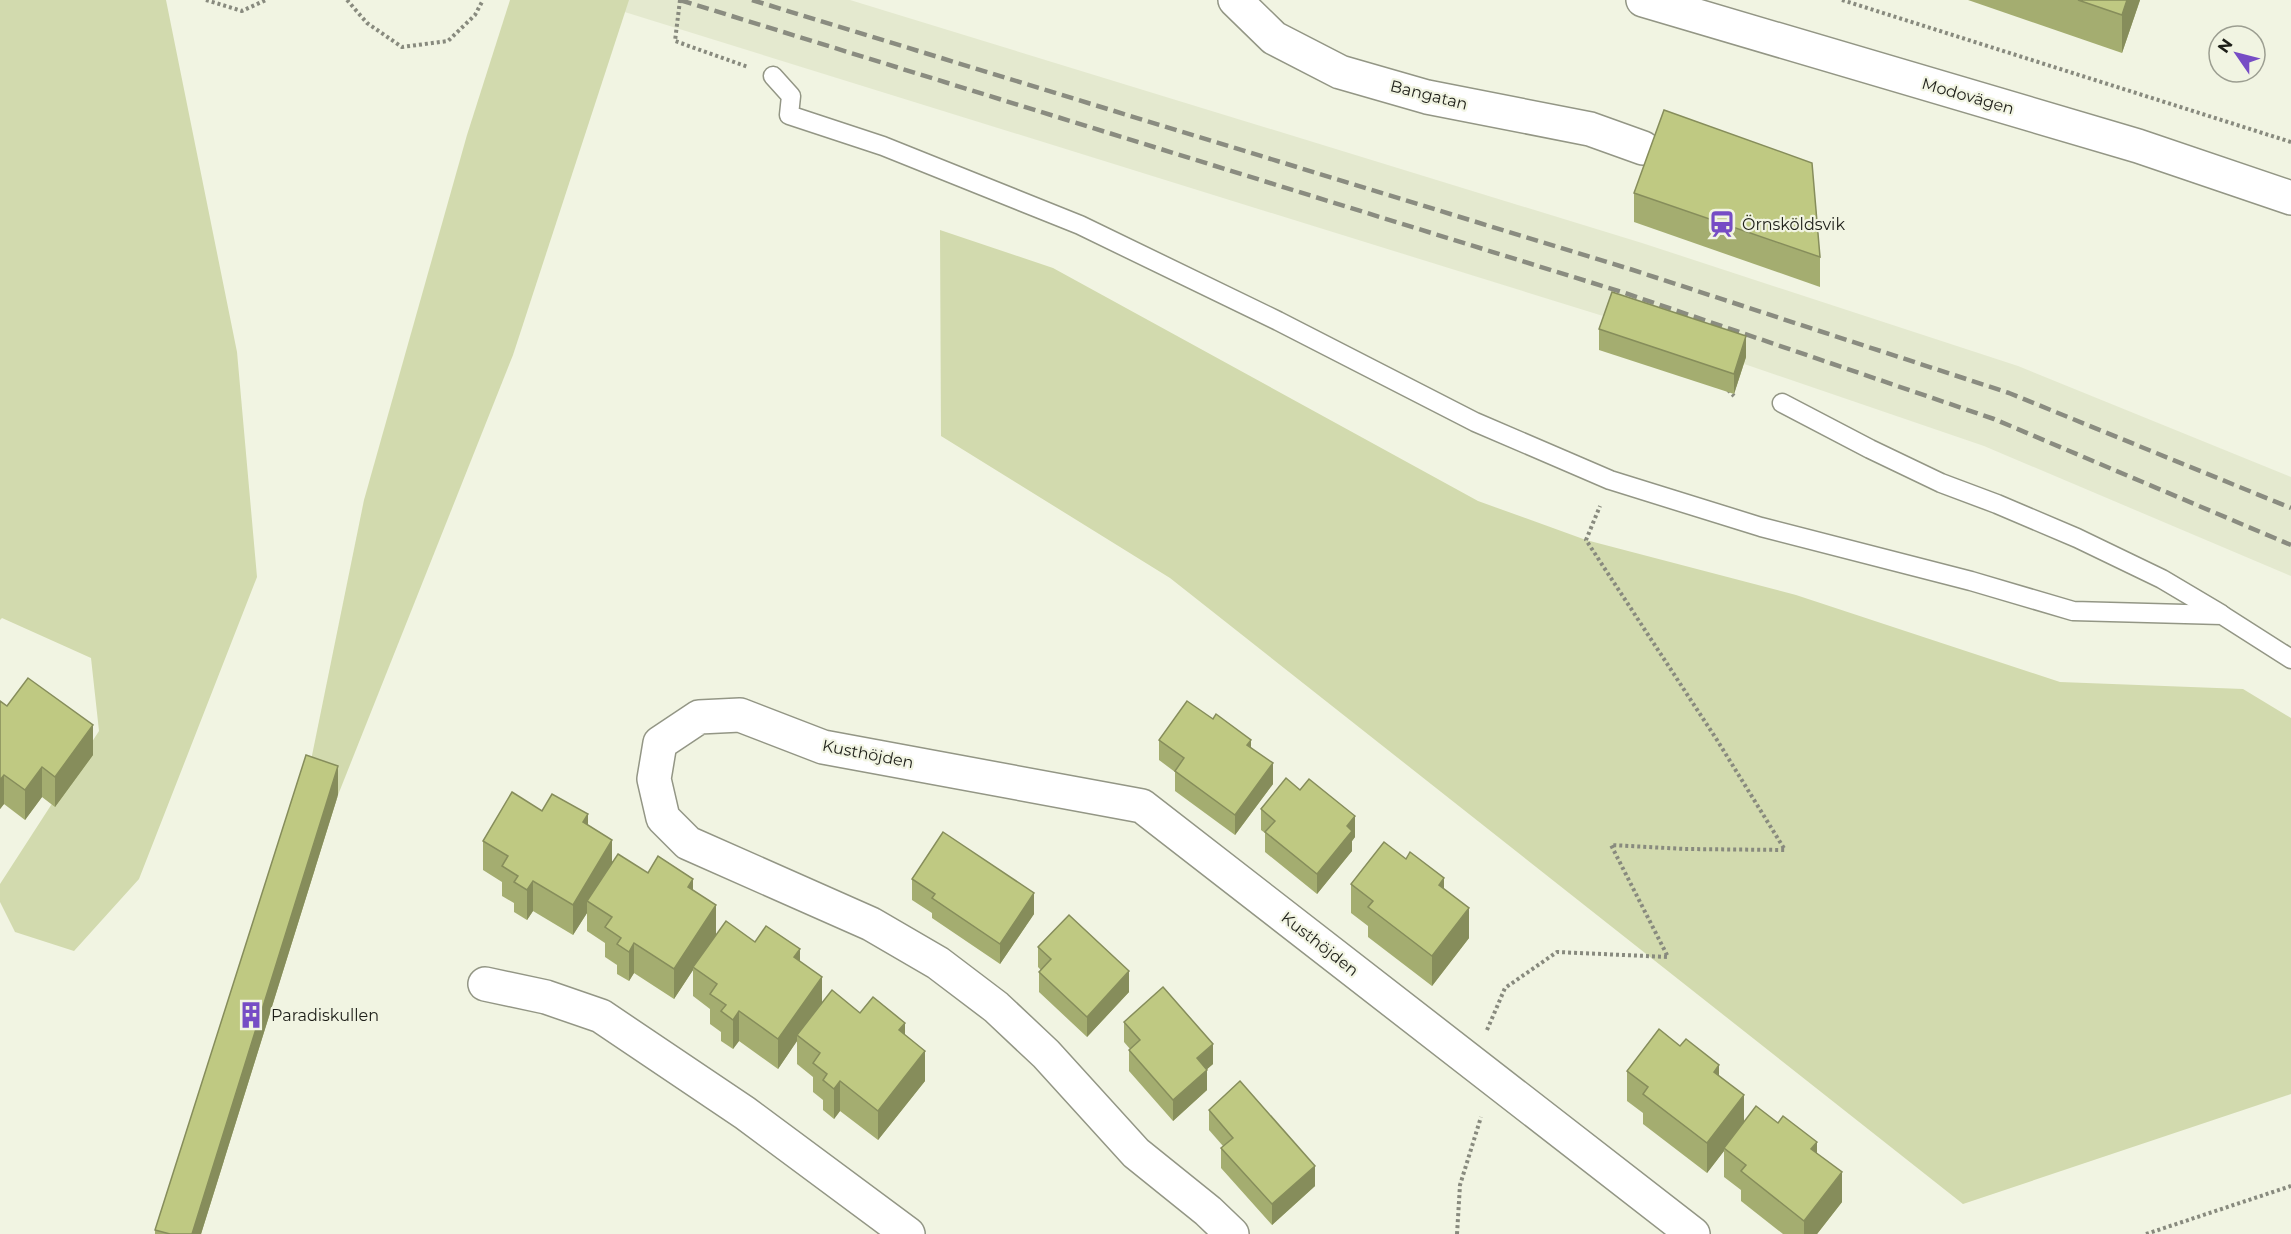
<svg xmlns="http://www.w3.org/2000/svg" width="2291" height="1234" viewBox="0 0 2291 1234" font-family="Montserrat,sans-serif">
<rect width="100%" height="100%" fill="#f1f4e2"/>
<polygon fill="#e4e9cf" points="586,0 850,0 1642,243 2018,366 2291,477 2291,576 1984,446 1616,320"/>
<g fill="#d2daae">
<polygon points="0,0 166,0 237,352 257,577 139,879 74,951 15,932 0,902 0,884 99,731 91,658 2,618 0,620"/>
<polygon points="510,0 629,0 513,355 338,795 306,785 364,500 467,135"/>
<polygon points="940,230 1053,268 1478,501 1586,540 1796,595 2060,682 2243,689 2291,718 2291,1094 1963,1204 1170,578 941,436"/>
</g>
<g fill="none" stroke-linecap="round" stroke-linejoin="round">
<defs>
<g id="lane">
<polyline points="773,76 791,96 789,115 883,146 1080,225 1278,321 1475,422 1610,480 1761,527 1971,581 2073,611 2222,615 2291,659"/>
<polyline points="1782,403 1870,449 1941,483 1997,504 2077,538 2162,579 2221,614"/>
</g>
<g id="street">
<polyline points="1235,0 1274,38 1340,72 1427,97 1590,129 1643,148"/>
<polyline points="485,984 546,997 601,1016 745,1113 908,1234"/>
<polyline points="1232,1234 1208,1211 1136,1153 1046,1054 996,1007 938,963 871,924 688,843 663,818 654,779 660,743 699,717 740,715 823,747 1142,806 1693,1234"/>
</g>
<polyline id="secondary" points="1643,0 2138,146 2291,198"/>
</defs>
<use href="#lane" stroke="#939685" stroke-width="21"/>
<use href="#street" stroke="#939685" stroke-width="36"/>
<use href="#secondary" stroke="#939685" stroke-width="36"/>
<g stroke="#888a7e" stroke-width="4" stroke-dasharray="3 3" stroke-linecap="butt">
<polyline points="206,0 242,11 266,0"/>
<polyline points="347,0 367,23 402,47 448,41 475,15 483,0"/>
<polyline points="680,0 675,41 748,67"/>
<polyline points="1842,0 2291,142"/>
<polyline points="1728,390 1734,396"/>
<polyline points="1487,1030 1505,988 1557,952 1668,957 1611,845 1685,849 1785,850 1717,740 1586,540 1600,506"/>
<polyline points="1457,1234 1460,1185 1481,1117"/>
<polyline points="2146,1234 2291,1186"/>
</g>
<use href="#lane" stroke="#fff" stroke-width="18"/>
<use href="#street" stroke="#fff" stroke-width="33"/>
<use href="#secondary" stroke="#fff" stroke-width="33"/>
<g stroke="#8a8c80" stroke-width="4.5" stroke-dasharray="12 6" stroke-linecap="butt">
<polyline points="680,0 1625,293 1994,419 2291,545"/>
<polyline points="752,0 1633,270 2009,393 2291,508"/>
</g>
</g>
<g fill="#a4ad70">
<polygon points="1968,0 2140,0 2122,53"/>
<polygon points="1634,193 1820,257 1820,287 1634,222"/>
<polygon points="1599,329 1746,357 1734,394 1599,350"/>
<polygon points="0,701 7,706 93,755 55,807 42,797 25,820 4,804 0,809"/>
<polygon points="1159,740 1251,748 1273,784 1235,835 1175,791 1175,772 1159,760"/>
<polygon points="338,795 201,1234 155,1234 155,1230"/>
<polygon points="1261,809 1355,837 1352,841 1352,851 1317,894 1265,852 1265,833 1261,830"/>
<polygon points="542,811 588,825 612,861 648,873 693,890 716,934 755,942 800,961 822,1003 860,1013 905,1035 925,1081 878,1140 840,1111 834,1119 823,1110 823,1100 813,1092 813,1077 797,1064 797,1041 778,1069 739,1041 733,1049 721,1041 721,1032 710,1024 710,1009 693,996 693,970 674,999 634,973 629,981 617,974 617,965 605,957 605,943 587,931 587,913 573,935 533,911 527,920 514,912 514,903 502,896 502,882 483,870 483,841"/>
<polygon points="912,879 1034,914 1000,964 932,918 932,913 912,900"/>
<polygon points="1351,884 1444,889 1469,938 1432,986 1368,937 1368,926 1351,913"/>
<polygon points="1038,947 1129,992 1087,1037 1039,992 1039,972 1041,970 1038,967"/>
<polygon points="1124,1022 1213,1064 1207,1069 1207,1090 1173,1121 1129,1071 1129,1050 1130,1049 1124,1042"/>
<polygon points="1627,1071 1719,1076 1744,1122 1817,1153 1842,1202 1817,1234 1783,1234 1741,1201 1741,1190 1724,1177 1724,1151 1707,1173 1643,1124 1643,1113 1627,1101"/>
<polygon points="1209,1110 1315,1186 1272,1225 1221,1168 1221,1148 1223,1146 1209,1130"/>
</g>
<g fill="#868d5b">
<polygon points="2127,0 2140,0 2122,53 2122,15"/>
<polygon points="1746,336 1746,357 1734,394 1734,374"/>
<polygon points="93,725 93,755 55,807 55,777"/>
<polygon points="1251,740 1251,760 1247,745"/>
<polygon points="1273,763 1273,784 1235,835 1235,815"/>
<polygon points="338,766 338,795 201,1234 192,1234"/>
<polygon points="42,767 42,797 25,820 25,790"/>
<polygon points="4,775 4,804 0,809 0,780"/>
<polygon points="588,814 588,844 583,822"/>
<polygon points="1355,816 1355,837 1352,841 1352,851 1317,894 1317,874 1347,826"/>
<polygon points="612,840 612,869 587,901 587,913 573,935 573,905"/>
<polygon points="1444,878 1444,907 1439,885"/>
<polygon points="693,879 693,909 688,887"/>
<polygon points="533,881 533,911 527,920 527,890"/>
<polygon points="1034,893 1034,914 1000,964 1000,944"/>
<polygon points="716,905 716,935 693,967 693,970 674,999 674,969"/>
<polygon points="1469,908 1469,938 1432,986 1432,956"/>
<polygon points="634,943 634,973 629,981 629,952"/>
<polygon points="800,949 800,979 794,957"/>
<polygon points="1129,971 1129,992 1087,1037 1087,1017"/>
<polygon points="822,977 822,1007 797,1035 797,1041 778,1069 778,1039"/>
<polygon points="739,1011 739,1041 733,1049 733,1020"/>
<polygon points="905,1023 905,1053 899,1030"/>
<polygon points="1213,1044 1213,1064 1197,1078 1197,1058"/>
<polygon points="925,1051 925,1081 878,1140 878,1111"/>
<polygon points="1719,1065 1719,1095 1714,1072"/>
<polygon points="1207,1070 1207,1090 1173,1121 1173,1100"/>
<polygon points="840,1081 840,1111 834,1119 834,1089"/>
<polygon points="1744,1095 1744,1125 1724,1148 1724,1151 1707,1173 1707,1143"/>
<polygon points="1817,1142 1817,1172 1811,1149"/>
<polygon points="1315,1166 1315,1186 1272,1225 1272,1204"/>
<polygon points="1842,1172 1842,1202 1817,1234 1804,1234 1804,1221"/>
</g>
<g fill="#bfc982" stroke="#868d5b" stroke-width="1.5">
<polygon points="2078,0 2127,0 2122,15"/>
<polygon points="1664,110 1812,163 1820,257 1634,193"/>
<polygon points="1612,292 1746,336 1734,374 1599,329"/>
<polygon points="28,678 93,725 55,777 42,767 25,790 4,775 0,780 0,701 7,706"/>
<polygon points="1187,701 1213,719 1216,714 1251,740 1247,745 1273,763 1235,815 1175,771 1184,758 1159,740"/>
<polygon points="306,755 338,766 192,1234 170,1234 155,1230"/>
<polygon points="1286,778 1300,790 1309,779 1355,816 1347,826 1352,831 1317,874 1265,832 1275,821 1261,809"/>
<polygon points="512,792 542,811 552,794 588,814 583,822 612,840 573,905 533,881 527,890 514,882 518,876 502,866 508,856 483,841"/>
<polygon points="943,832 1034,893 1000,944 932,898 935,894 912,879"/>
<polygon points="1384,842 1406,859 1410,852 1444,878 1439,885 1469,908 1432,956 1368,907 1373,901 1351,884"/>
<polygon points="618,854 648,873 658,856 693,879 688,887 716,905 674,969 634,943 629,952 617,944 621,938 605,927 612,917 587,901"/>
<polygon points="1069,915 1129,971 1087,1017 1039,972 1051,959 1038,947"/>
<polygon points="726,921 755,942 766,926 800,949 794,957 822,977 778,1039 739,1011 733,1020 721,1011 726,1005 710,994 717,984 693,967"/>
<polygon points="1163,987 1213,1044 1197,1058 1207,1070 1173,1100 1129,1050 1140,1040 1124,1022"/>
<polygon points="832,990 860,1013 873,997 905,1023 899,1030 925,1051 878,1111 840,1081 834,1089 823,1080 827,1074 813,1063 820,1053 797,1035"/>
<polygon points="1659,1029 1680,1046 1686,1039 1719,1065 1714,1072 1744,1095 1707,1143 1643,1094 1648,1087 1627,1071"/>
<polygon points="1240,1081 1315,1166 1272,1204 1221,1148 1233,1138 1209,1110"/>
<polygon points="1756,1106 1778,1123 1783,1116 1817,1142 1811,1149 1842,1172 1804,1221 1741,1171 1746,1165 1724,1148"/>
</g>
<defs>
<symbol id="station-bare" viewBox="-9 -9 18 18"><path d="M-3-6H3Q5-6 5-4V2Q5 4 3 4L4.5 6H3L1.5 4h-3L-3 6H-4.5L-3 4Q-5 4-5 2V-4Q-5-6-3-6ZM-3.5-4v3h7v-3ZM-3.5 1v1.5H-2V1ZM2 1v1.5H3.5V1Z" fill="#764cc5" stroke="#f1f4e2" stroke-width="2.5" paint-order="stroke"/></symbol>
<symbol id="building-bare" viewBox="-9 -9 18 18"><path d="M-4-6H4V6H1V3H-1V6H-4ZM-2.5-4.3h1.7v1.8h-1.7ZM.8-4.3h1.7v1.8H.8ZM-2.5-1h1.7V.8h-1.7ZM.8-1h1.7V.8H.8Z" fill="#764cc5" stroke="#f1f4e2" stroke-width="2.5" paint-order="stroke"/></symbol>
</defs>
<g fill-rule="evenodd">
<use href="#station-bare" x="1703" y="205" width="38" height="38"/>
<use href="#building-bare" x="232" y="996" width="38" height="38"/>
</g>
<g text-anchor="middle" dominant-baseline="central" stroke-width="4.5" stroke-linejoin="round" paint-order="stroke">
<g font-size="16" fill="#1d1e18" stroke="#f1f4e2">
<text transform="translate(1429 95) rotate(14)">Bangatan</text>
<text transform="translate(1968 96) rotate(16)">Modovägen</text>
<text transform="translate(868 754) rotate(11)">Kusthöjden</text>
<text transform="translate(1320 944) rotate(38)">Kusthöjden</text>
</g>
<g font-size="16" fill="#1d1e18" stroke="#f1f4e2" text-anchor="start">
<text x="1742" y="224">Örnsköldsvik</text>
<text x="271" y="1015">Paradiskullen</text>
</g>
</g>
<g transform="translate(2237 54) rotate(305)"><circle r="28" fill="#f1f4e2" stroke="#9c9e91" stroke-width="1.5"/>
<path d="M0-4.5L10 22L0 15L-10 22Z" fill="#764cc5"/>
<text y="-9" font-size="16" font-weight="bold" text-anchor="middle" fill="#1d1e18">N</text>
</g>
</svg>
